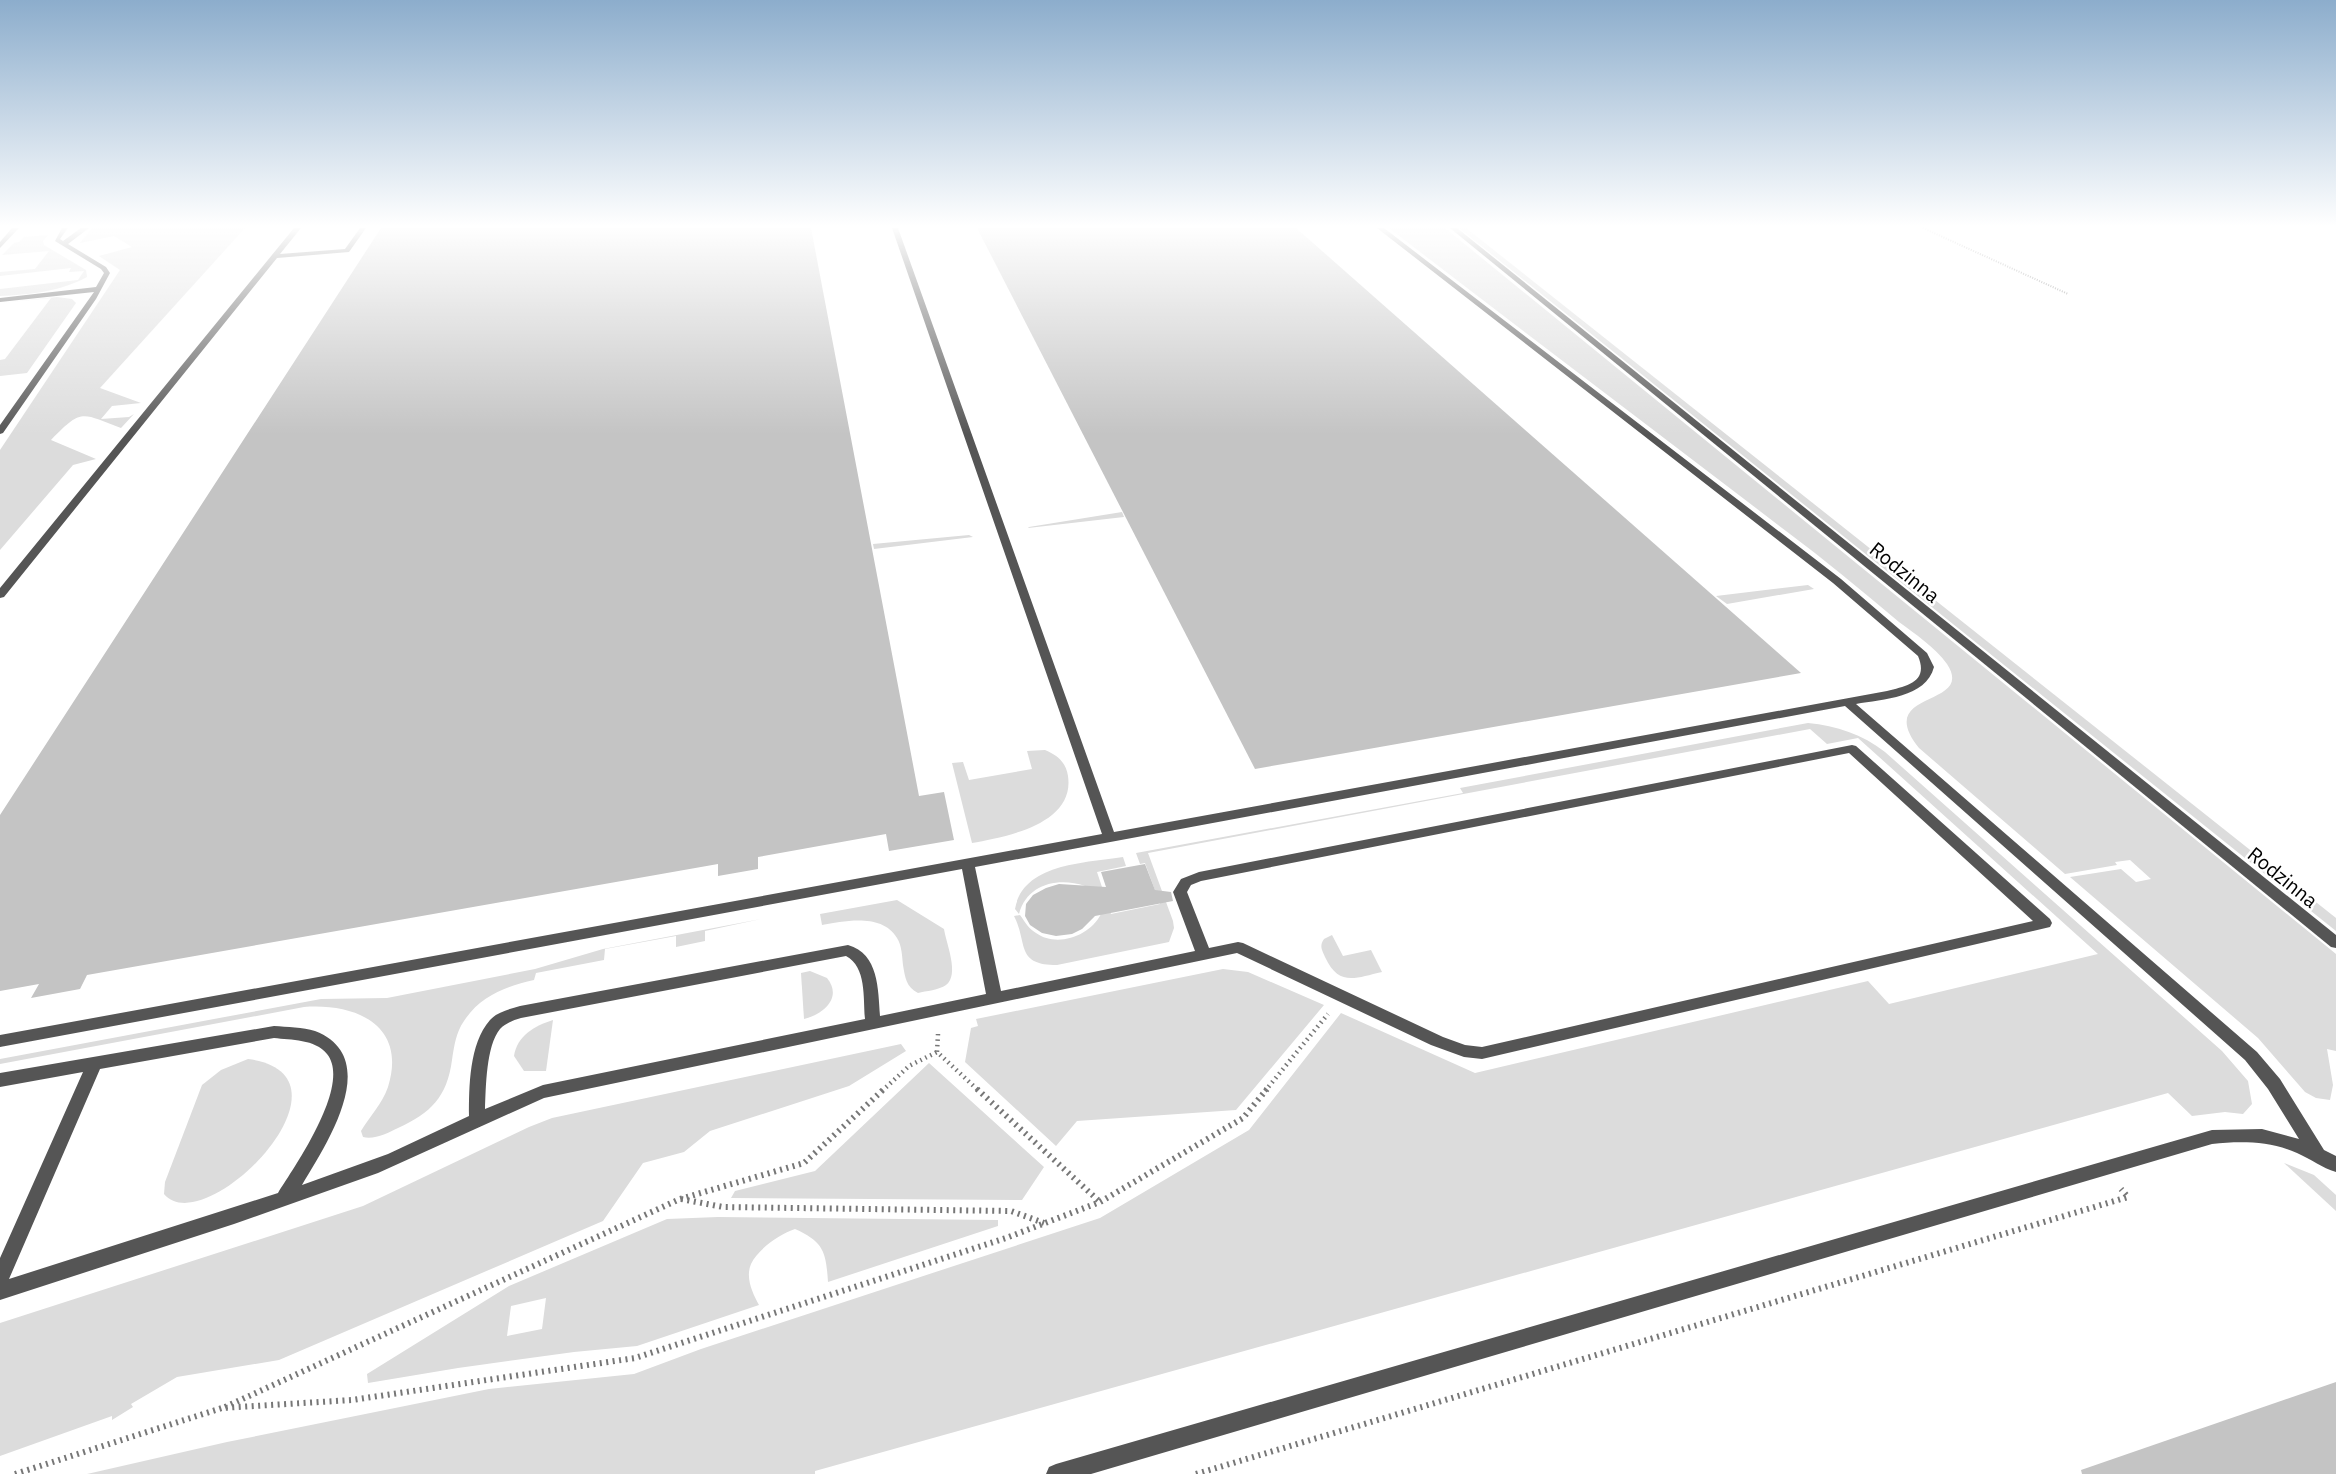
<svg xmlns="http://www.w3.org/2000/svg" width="2336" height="1474" viewBox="0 0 2336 1474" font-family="'IBM Plex Sans',sans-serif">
<rect width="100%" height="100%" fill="#fff"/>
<g fill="#dcdcdc" fill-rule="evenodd">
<path d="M92,228H245L100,388L141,403L112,406L101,419L129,417L134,414L121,428C81,413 82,408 51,440L96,459L73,465L0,550V450L120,270L99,256L132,247L114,236L80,243Z"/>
<path d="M1389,228H1445L2336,954V1051L2327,1049L2333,1085L2330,1100L2316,1098L2305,1092L2258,1038L2070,877L2121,869L2136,882L2151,879L2130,860L2115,862L2117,865L2065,874L1919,748C1872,689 1976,708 1947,664C1935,647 1915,634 1899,622C1862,591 1825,560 1786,531C1654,430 1521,330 1389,228Z"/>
<polygon points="1459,228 1466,228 2336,918 2336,931"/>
<path d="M48,235L43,241L44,245L86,270L87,277C62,291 28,295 0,296V289L78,280L84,271L69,272L71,268L0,276V272L35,269L49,251L2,255L14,243L19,242L24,237Z"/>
<polygon points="57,297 72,299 76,303 27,373 0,376 0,360 5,359 51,298 0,303"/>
<polygon points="1122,512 1124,517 1028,528 1029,527"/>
<polygon points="969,535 973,537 874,549 873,544"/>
<polygon points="1808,585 1814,589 1727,604 1716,596"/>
<path d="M1808,723C1837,726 1862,734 1885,752L2222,1051L2248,1081L2252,1104L2243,1114L2225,1112L2192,1116L2168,1093L815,1471V1474H87L227,1442L489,1389L634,1374L701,1349L1100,1218L1249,1130L1341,1013L1475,1073L1868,981L1889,1004L2098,954L1858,738L1827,744L1810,729L1148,853L1173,921L1174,928L1169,942L1057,965C1015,965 1028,943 1014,916L1020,915C1025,922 1029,929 1036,933C1057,948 1090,936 1101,914L1085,886C1058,877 1027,884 1019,914L1015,909C1023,863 1086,863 1123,857L1126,866L1097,872L1111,914L1160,904L1145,863L1140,864L1136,853L1463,793L1460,788Z"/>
<path d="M1045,750C1057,755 1066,762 1068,776C1075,824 1006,837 972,843L952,763L963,762L969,780L1032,769L1027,751Z"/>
<path d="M897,900L944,929C946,943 960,975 946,985C939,990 926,991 918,993C906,987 905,977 903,965C902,956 902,946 897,938C882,913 845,921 822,925L820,914Z"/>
<path d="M761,919L705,931V941L676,947V936L605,949L604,960L536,973L534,980C507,986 480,996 464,1021C456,1032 454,1047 452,1060C447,1097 431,1113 398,1128C388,1133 374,1140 363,1137L361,1131C370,1116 382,1104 388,1087C407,1026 357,1003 304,1007L0,1064V1059L321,999L387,998L535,969L603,949Z"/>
<path d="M1332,935L1343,956L1371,950L1382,972C1355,978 1339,987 1325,957C1322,950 1319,946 1324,939Z"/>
<polygon points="1223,969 1248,972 1324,1005 1236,1110 1077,1121 1056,1146 965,1062 971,1028 978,1026 976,1019"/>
<path d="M810,971L827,978C843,998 823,1014 804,1019L801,973Z"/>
<path d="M553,1020L546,1071H524L514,1056C517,1036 534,1026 553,1020Z"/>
<polygon points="901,1044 906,1051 849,1086 710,1131 684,1152 643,1163 603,1221 279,1360 177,1377 131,1404 133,1407 112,1420 112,1416 0,1456 0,1323 363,1206 529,1127 552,1118"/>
<path d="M248,1059C369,1075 205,1243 164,1194L165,1182L202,1085L221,1070Z"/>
<polygon points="929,1063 1044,1167 1022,1200 731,1198 735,1191 815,1171"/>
<polygon points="2284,1163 2314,1175 2336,1195 2336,1211"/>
<path d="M718,1217L998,1220V1226L828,1282C826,1252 824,1242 795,1229C780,1234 758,1249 751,1264C745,1278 753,1294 759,1305L637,1346L574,1352L458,1368L368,1383L367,1374L509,1286L667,1219ZM546,1298L542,1329L507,1336L511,1306Z"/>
</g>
<g fill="#c4c4c4">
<polygon points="381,228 811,228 919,796 944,792 954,840 889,851 886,834 758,857 758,869 718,876 718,864 87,975 80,989 31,998 39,984 0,991 0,815"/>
<polygon points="977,228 1296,228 1801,673 1255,769"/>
<polygon points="1145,864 1155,890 1171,892 1173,901 1095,916 1082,929 1072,934 1056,936 1042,933 1030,925 1025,916 1026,904 1033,895 1046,888 1059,884 1106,887 1101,872"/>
<polygon points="2336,1382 2336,1474 2082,1474 2081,1470"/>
</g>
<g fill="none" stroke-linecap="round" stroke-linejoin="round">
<polyline stroke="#777" stroke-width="2" stroke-dasharray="1 1.5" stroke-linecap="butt" points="1923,228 2068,294"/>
<g stroke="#777" stroke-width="4.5" stroke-dasharray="1.5 4" stroke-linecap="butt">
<polyline points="938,1034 937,1052 979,1091"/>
<polyline points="882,1091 909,1066 937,1052"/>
<polyline points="1265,1091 1328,1014"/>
</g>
<g stroke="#777" stroke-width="6" stroke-dasharray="2 4.5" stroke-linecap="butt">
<polyline points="977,1089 1100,1202"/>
<polyline points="681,1199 723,1207 1011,1211 1044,1223"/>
<polyline points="225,1407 680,1199 804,1163 884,1089"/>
<polyline points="15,1474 222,1408 352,1400 635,1358 1006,1238 1100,1202 1243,1118 1267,1089"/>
<polyline points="1196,1474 2128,1197 2121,1189"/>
</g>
<g fill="#555" fill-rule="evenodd">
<polygon points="12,228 19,228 0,248 0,242"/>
<polygon points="62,228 68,228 60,239 63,241 81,228 89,228 68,244 106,267 110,273 96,299 3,433 0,434 0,425 94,292 0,302 0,298 96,287 104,273 101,269 55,241"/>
<polygon points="294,228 301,228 280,254 345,249 360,228 366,228 349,252 277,258 4,597 0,598 0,588"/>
<path d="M892,228H898L1114,832L1887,691C1907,686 1929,682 1918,656L1833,583L1377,228H1384L1841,579L1927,653L1934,667C1926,698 1883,699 1856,704L2257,1052L2280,1079L2324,1150L2336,1156V1172C2322,1168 2311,1159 2297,1153C2270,1141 2241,1141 2212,1144L1091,1474H1046L1049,1467L1056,1464L2212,1130L2262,1129L2299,1139L2268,1089L2245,1060L1845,706L975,867L1001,991L1195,951L1173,892L1181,879L1199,872L1852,745L1856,746L2050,919L2052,923L2050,927L1482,1059L1464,1057L1431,1045L1237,953L544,1098L378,1173L234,1224L0,1300V1258L83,1072L0,1087V1073L274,1026C287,1027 303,1027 315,1031C384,1058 326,1145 302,1185L388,1154L469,1116C469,1087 469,1044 490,1020C497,1012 510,1009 520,1006L848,945C879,954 878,989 880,1016L986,994L962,869L0,1047V1035L1102,834ZM1849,753L2033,921L1482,1047L1465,1045L1443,1037L1243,943L1238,942L1209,948L1187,892L1191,885L1201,881ZM846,956C867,967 863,999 865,1019L543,1085L485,1109C486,1087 486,1046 500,1029C506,1023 514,1020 521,1018ZM274,1038C291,1040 315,1039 327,1054C352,1085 295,1166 278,1193L9,1279L100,1069Z"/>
</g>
<polygon fill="#555" fill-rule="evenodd" points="1450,228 1457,228 2336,935 2336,948 2331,947"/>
</g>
<linearGradient id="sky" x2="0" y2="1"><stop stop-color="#8cadcc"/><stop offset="0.52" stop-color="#fff"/><stop offset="1" stop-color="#fff" stop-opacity="0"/></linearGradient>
<rect width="2336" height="435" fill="url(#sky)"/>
<g text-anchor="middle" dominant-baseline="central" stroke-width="5" stroke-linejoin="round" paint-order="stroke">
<g font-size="20" fill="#000" stroke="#fff">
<text transform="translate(1905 572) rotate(39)">Rodzinna</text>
<text transform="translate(2283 877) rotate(39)">Rodzinna</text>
</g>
</g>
</svg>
